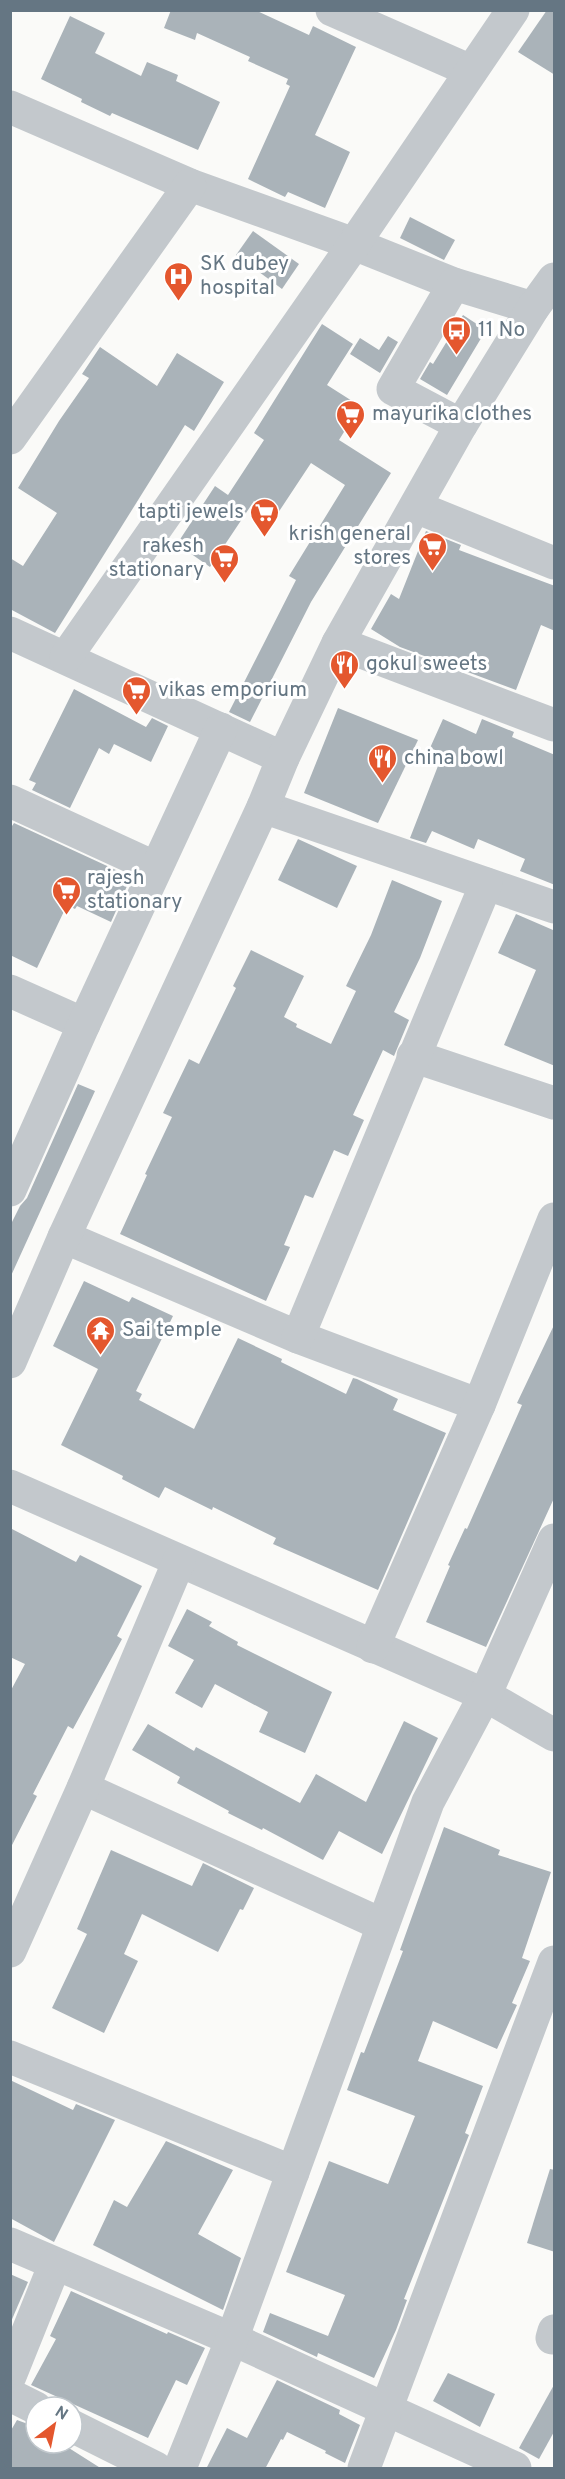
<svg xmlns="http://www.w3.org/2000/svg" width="565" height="2479" viewBox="0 0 565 2479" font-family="Overpass,sans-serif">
<rect width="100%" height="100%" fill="#fafaf8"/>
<g fill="#aab3b9">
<polygon points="171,10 255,10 309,35 313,26 356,47 315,135 350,152 325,208 288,192 285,197 248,179 290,86 286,84 288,79 248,61 250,57 197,33 195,40 164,28"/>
<polygon points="547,10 555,10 555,75 518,52"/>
<polygon points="70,16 105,33 95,53 141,76 147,62 178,75 176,81 220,102 198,150 112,113 110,116 81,102 82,99 41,79"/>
<polygon points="410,217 455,240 444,260 400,238"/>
<polygon points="253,231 299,264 282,289 236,255"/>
<polygon points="463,315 486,330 447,395 420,379 430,362 433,364"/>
<polygon points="322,324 353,344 327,385 360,406 339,440 391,473 311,602 250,722 229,712 296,580 289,576 345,485 311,463 276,516 254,501 210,567 177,544 215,486 228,495 264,440 254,433"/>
<polygon points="388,336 398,342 380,373 350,354 360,338 379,350"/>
<polygon points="100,347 157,386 177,353 224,382 194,431 185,425 55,633 10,609 10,558 23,566 57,513 18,488 59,421 89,378 82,374"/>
<polygon points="426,531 461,545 459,550 555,586 555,631 541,625 516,690 400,647 371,629 391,594 399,599"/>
<polygon points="74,689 146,727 152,718 168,726 151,762 114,744 109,754 99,748 70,808 32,790 36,783 29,780"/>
<polygon points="338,708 418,740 378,823 304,793"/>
<polygon points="443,719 476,734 482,719 514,732 512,737 555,755 555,885 520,871 525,859 478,839 474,849 432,831 426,843 410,838 443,753 430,748"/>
<polygon points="14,823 131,877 111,922 77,906 75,909 67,905 37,968 10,955 10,829"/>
<polygon points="298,839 357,866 337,908 278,880"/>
<polygon points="392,880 442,901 420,958 394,1012 409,1020 394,1056 383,1050 353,1115 364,1120 348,1156 334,1150 313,1198 305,1195 284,1245 290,1247 266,1301 120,1234 147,1175 145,1174 172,1117 163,1113 189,1059 199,1064 236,988 233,986 251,950 304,976 284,1017 297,1024 296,1027 331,1044 356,991 346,986 371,935"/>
<polygon points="516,914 553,930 555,927 555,1066 504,1045 536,970 498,953"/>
<polygon points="78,1084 95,1091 10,1278 10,1226 20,1206 27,1198"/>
<polygon points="84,1281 129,1302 132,1297 173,1316 136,1391 142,1394 139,1400 194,1429 238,1338 282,1359 281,1362 346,1394 353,1378 357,1379 398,1399 393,1410 446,1433 378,1590 273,1544 276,1538 213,1507 212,1510 165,1487 159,1498 122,1479 123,1476 61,1445 98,1369 53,1346"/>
<polygon points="555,1323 555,1496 486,1647 426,1622 450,1566 448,1565 465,1528 467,1529 522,1405 517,1403"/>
<polygon points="10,1528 76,1562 80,1555 142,1586 117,1636 122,1639 73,1729 68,1726 33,1794 37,1796 10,1849 10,1692 25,1664 10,1657"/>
<polygon points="187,1609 212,1622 209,1626 238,1642 237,1645 332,1692 305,1753 259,1732 268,1712 215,1684 202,1708 175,1693 194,1660 168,1646"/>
<polygon points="404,1721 438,1738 382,1854 339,1831 323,1860 263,1828 262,1830 228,1813 229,1811 177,1783 180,1777 132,1750 148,1724 194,1751 196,1747 300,1803 316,1774 366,1802"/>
<polygon points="444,1827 500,1850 498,1855 551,1872 522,1958 530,1961 512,2003 517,2005 497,2049 433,2021 418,2061 483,2086 465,2133 469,2135 404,2299 407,2300 396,2330 374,2378 318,2353 317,2357 263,2332 270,2313 328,2336 345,2295 286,2272 329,2161 388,2184 415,2116 347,2090 361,2052 364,2053 403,1951 400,1950"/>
<polygon points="111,1850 192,1886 203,1863 254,1888 243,1910 240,1909 218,1952 142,1914 124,1954 138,1961 104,2033 52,2008 87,1934 77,1929"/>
<polygon points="10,2080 73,2110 76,2104 115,2120 54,2242 10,2218"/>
<polygon points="166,2141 233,2170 198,2234 241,2258 223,2310 93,2245 114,2200 127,2207"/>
<polygon points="550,2169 555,2170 555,2252 527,2243"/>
<polygon points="10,2274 28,2282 10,2324"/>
<polygon points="71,2291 167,2334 168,2332 205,2348 187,2385 176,2380 148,2438 31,2385 56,2339 50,2336"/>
<polygon points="448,2373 495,2394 480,2427 433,2401"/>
<polygon points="277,2380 340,2410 339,2414 360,2425 345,2463 325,2453 326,2451 287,2432 283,2440 281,2439 265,2469 206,2469 227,2428 247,2438"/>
<polygon points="555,2383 555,2430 539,2459 519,2448"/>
<polygon points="17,2420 36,2427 36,2443 61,2443 102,2469 10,2469 10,2432"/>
</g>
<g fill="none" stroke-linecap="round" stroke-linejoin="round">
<g stroke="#c3c8cc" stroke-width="33">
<polyline points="332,10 471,71"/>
<polyline points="10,107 190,185 354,244 454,284 533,308"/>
<polyline points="454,284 393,389 461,425"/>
<polyline points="10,438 190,185"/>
<polyline points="416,507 554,563"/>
<polyline points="10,633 283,758"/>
<polyline points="338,643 554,725"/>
<polyline points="66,657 354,244 513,10"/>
<polyline points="10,801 156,868"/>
<polyline points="263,807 554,907"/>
<polyline points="10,991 84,1024"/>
<polyline points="413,1056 554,1103"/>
<polyline points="10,1190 84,1024 221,729"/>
<polyline points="64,1237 298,1337 479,1405"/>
<polyline points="298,1337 486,884"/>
<polyline points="10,1362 64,1237 263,807 283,758 338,643 461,425 533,308 554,279"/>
<polyline points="10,1486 485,1695 554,1735"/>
<polyline points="373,1647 479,1405 554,1219"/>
<polyline points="83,1788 383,1925"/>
<polyline points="10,1951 83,1788 179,1561"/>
<polyline points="10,2057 293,2172"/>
<polyline points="10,2244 232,2339 515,2468"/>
<polyline points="552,2338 554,2331"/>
<polyline points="10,2376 55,2264"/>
<polyline points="10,2395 36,2408"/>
<polyline points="72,2426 156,2468"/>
<polyline points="180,2468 232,2339 428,1802 485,1695 554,1540"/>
<polyline points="364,2468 554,1962"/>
</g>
</g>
<defs>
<symbol id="hospital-pin" viewBox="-11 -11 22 30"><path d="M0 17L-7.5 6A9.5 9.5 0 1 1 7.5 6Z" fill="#e4572e" stroke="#fff"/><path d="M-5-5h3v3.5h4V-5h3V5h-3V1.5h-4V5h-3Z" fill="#fff"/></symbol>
<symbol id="bus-pin" viewBox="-11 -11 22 30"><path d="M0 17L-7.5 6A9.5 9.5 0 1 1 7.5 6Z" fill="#e4572e" stroke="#fff"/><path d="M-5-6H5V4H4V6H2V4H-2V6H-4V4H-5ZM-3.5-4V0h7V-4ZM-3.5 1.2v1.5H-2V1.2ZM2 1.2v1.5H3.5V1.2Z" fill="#fff"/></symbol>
<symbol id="supermarket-pin" viewBox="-11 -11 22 30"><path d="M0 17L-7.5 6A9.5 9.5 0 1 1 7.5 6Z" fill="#e4572e" stroke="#fff"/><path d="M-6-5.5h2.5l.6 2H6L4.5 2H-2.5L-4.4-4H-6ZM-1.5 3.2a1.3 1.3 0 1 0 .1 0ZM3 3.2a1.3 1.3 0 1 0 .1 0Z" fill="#fff"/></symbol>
<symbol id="restaurant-pin" viewBox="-11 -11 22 30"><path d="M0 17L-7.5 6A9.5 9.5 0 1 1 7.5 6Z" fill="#e4572e" stroke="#fff"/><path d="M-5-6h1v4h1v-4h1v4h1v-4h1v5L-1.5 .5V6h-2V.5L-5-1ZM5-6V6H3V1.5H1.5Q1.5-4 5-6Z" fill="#fff"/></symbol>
<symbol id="temple-pin" viewBox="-11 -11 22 30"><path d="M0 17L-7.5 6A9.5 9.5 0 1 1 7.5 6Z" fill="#e4572e" stroke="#fff"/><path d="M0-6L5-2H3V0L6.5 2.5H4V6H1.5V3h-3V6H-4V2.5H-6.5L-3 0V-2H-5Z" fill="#fff"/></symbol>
</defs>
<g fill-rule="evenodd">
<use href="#hospital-pin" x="162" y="260" width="33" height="45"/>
<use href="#bus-pin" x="440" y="314" width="33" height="45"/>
<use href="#supermarket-pin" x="334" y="398" width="33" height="45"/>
<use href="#supermarket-pin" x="248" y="496" width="33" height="45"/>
<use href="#supermarket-pin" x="416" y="530" width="33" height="45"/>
<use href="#supermarket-pin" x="208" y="542" width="33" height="45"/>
<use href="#restaurant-pin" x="328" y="648" width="33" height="45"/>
<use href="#supermarket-pin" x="120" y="674" width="33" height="45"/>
<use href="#restaurant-pin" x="366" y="742" width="33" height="45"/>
<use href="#supermarket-pin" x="50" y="874" width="33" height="45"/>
<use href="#temple-pin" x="84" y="1314" width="33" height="45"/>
</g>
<g text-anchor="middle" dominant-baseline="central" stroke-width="6" stroke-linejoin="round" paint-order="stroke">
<g font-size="21" fill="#657683" stroke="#fff" text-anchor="start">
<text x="200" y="264">SK dubey<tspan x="200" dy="24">hospital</tspan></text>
<text x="478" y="330">11 No</text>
<text x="372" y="414">mayurika clothes</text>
<text x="244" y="512" text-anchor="end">tapti jewels</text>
<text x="411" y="534" text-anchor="end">krish general<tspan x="411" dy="24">stores</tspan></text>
<text x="204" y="546" text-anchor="end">rakesh<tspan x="204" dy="24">stationary</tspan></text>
<text x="366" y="664">gokul sweets</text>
<text x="158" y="690">vikas emporium</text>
<text x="404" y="758">china bowl</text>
<text x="87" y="878">rajesh<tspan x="87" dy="24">stationary</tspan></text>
<text x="122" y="1330">Sai temple</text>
</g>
</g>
<rect width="565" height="2479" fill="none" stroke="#657683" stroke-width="24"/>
<g transform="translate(54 2425) rotate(32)"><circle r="28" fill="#ffffff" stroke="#c1c8cd" stroke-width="1.5"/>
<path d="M0-4.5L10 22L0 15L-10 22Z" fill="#e4572e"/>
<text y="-9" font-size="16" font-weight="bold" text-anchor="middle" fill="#657683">N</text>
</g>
</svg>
